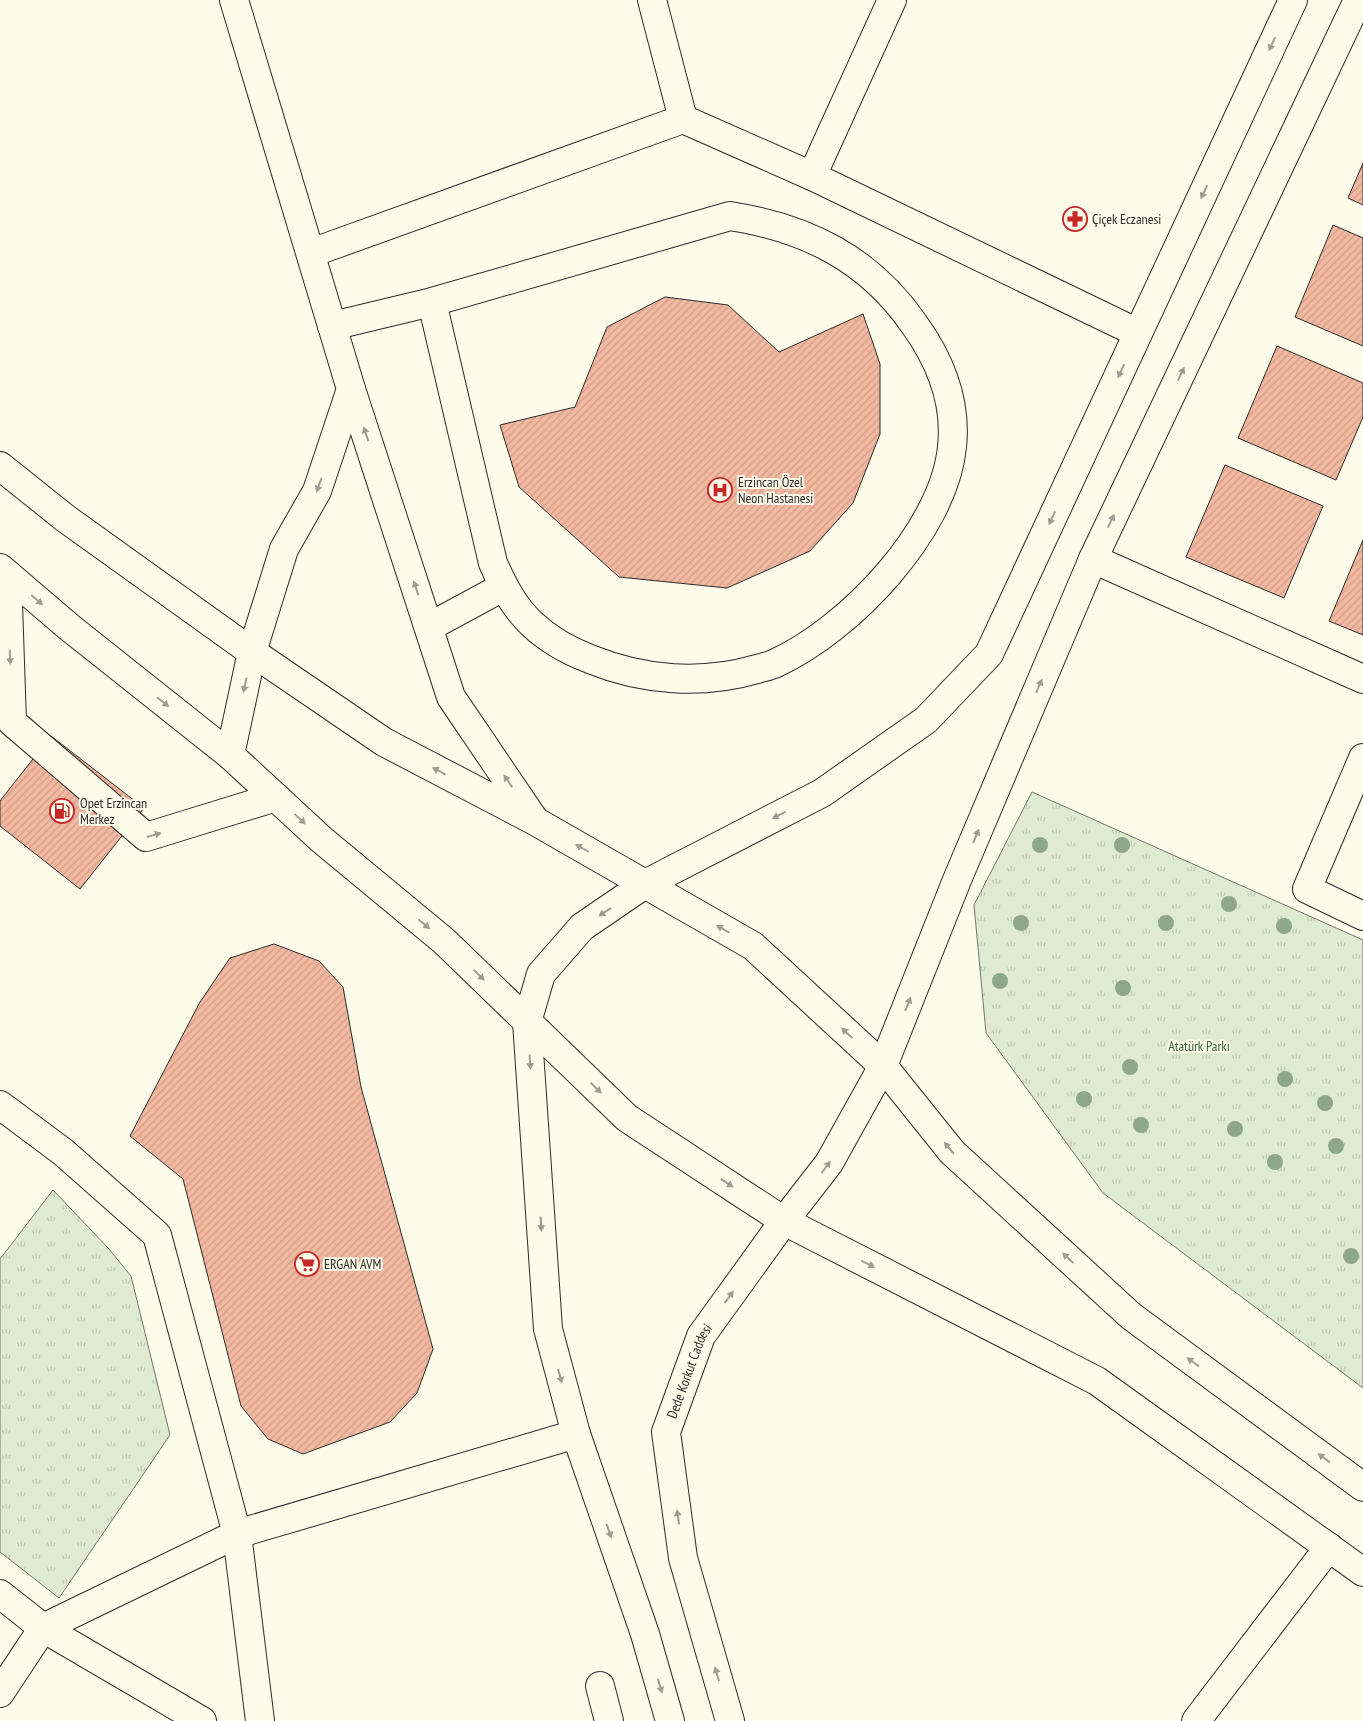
<svg xmlns="http://www.w3.org/2000/svg" width="1363" height="1721" viewBox="0 0 1363 1721" font-family="'PT Sans Narrow',sans-serif">
<defs>
<pattern id="grass-tufts" width="24" height="20" patternUnits="userSpaceOnUse" patternTransform="scale(1.25)"><rect width="24" height="20" fill="#deebd1"/><path d="M3 7l-1-3M5 7V3M7 7l1-3M15 17l-1-3M17 17v-4M19 17l1-3" fill="none" stroke="#bfcab4"/></pattern>
<pattern id="building-hatch" width="6" height="6" patternUnits="userSpaceOnUse" patternTransform="scale(1.25)"><rect width="6" height="6" fill="#f2b8a0"/><path d="M-1 1l2-2M0 6l6-6M5 7l2-2" fill="none" stroke="#d09e8a"/></pattern>
</defs>
<rect width="100%" height="100%" fill="#fdfbea"/>
<g fill="url(#grass-tufts)" stroke="#74746e">
<polygon points="1032,792 1363,940 1363,1388 1103,1193 986,1033 974,905"/>
<polygon points="53,1190 109,1249 131,1276 170,1435 59,1598 0,1552 0,1259"/>
</g>
<g fill="url(#building-hatch)" stroke="#2b2b2b">
<polygon points="1363,163 1363,205 1348,198"/>
<polygon points="1333,225 1363,238 1363,346 1295,317"/>
<polygon points="665,297 728,305 779,352 863,314 880,364 880,434 853,503 810,551 727,588 619,577 519,487 500,425 575,407 607,327"/>
<polygon points="1277,346 1363,383 1363,417 1336,480 1238,438"/>
<polygon points="1225,465 1323,506 1284,598 1186,557"/>
<polygon points="1363,540 1363,635 1329,621"/>
<polygon points="51,736 144,808 80,889 0,826 0,801"/>
<polygon points="274,944 319,961 343,987 361,1087 433,1349 417,1393 390,1422 303,1454 268,1439 241,1406 183,1179 130,1136 200,1002 230,958"/>
</g>
<g fill="none" stroke-linecap="round" stroke-linejoin="round">
<defs>
<g id="minor">
<polyline points="652,0 683,119"/>
<polyline points="812,176 892,0"/>
<polyline points="311,253 683,119 812,176 1138,333"/>
<path d="M332,326L432,302L730,216C807,228 869,259 914,324C940,360 957,401 952,447C944,530 850,629 776,663C770,666 764,667 757,669C702,685 644,681 590,659C569,651 549,640 532,624C514,607 503,586 493,563L432,302"/>
<polyline points="1093,559 1363,679"/>
<polyline points="7,574 12,722 146,837 276,797"/>
<polyline points="429,627 503,587"/>
<polyline points="1363,758 1307,889 1363,916"/>
<polyline points="0,1105 63,1152 157,1235 237,1534 260,1721"/>
<polyline points="0,1594 43,1628 202,1721"/>
<polyline points="600,1686 609,1721"/>
<polyline points="0,1693 43,1628 237,1534 576,1434"/>
<polyline points="1196,1721 1329,1547"/>
</g>
<g id="major">
<polyline points="234,0 351,389 451,697 533,818"/>
<polyline points="0,466 65,518 252,652 384,742 535,821 753,946 883,1066 952,1152 1131,1316 1363,1487"/>
<polyline points="0,568 69,627 230,755 322,840 444,941 627,1118 784,1221 1097,1381 1363,1572"/>
<polyline points="230,755 252,652 284,549 317,491 351,389"/>
<polyline points="670,1721 645,1634 576,1434 548,1329 527,1022 541,974 582,927 645,884 822,793 926,720 989,654 1293,0"/>
<path id="s1" d="M730,1721L683,1558L666,1432L701,1336L784,1221L829,1163L883,1066L957,880L1093,559L1358,0"/>
</g>
</defs>
<use href="#minor" stroke="#2b2b2b" stroke-width="30"/>
<use href="#major" stroke="#2b2b2b" stroke-width="30"/>
<use href="#minor" stroke="#fdfbea" stroke-width="28"/>
<use href="#major" stroke="#fdfbea" stroke-width="28"/>
</g>
<g fill="#8ea78a">
<circle cx="1040" cy="845" r="8"/>
<circle cx="1122" cy="845" r="8"/>
<circle cx="1229" cy="904" r="8"/>
<circle cx="1021" cy="923" r="8"/>
<circle cx="1166" cy="923" r="8"/>
<circle cx="1284" cy="926" r="8"/>
<circle cx="1000" cy="981" r="8"/>
<circle cx="1123" cy="988" r="8"/>
<circle cx="1130" cy="1067" r="8"/>
<circle cx="1285" cy="1079" r="8"/>
<circle cx="1084" cy="1099" r="8"/>
<circle cx="1325" cy="1103" r="8"/>
<circle cx="1141" cy="1125" r="8"/>
<circle cx="1235" cy="1129" r="8"/>
<circle cx="1336" cy="1146" r="8"/>
<circle cx="1275" cy="1162" r="8"/>
<circle cx="1351" cy="1256" r="8"/>
</g>
<defs><path id="oneway-solid" d="M-6-.8H1V-3.2L6.5 0L1 3.2V.8H-6Z" transform="scale(1.25)"/></defs>
<g fill="#9e9d94">
<use href="#oneway-solid" transform="translate(1272 44) rotate(115)"/>
<use href="#oneway-solid" transform="translate(1204 192) rotate(115)"/>
<use href="#oneway-solid" transform="translate(1121 371) rotate(115)"/>
<use href="#oneway-solid" transform="translate(1181 374) rotate(-65)"/>
<use href="#oneway-solid" transform="translate(366 434) rotate(-108)"/>
<use href="#oneway-solid" transform="translate(319 485) rotate(110)"/>
<use href="#oneway-solid" transform="translate(1052 518) rotate(115)"/>
<use href="#oneway-solid" transform="translate(1111 521) rotate(-65)"/>
<use href="#oneway-solid" transform="translate(416 588) rotate(-108)"/>
<use href="#oneway-solid" transform="translate(37 600) rotate(41)"/>
<use href="#oneway-solid" transform="translate(10 657) rotate(88)"/>
<use href="#oneway-solid" transform="translate(245 685) rotate(102)"/>
<use href="#oneway-solid" transform="translate(1039 686) rotate(-67)"/>
<use href="#oneway-solid" transform="translate(163 702) rotate(38)"/>
<use href="#oneway-solid" transform="translate(439 771) rotate(-152)"/>
<use href="#oneway-solid" transform="translate(508 781) rotate(-124)"/>
<use href="#oneway-solid" transform="translate(779 815) rotate(153)"/>
<use href="#oneway-solid" transform="translate(300 819) rotate(43)"/>
<use href="#oneway-solid" transform="translate(154 835) rotate(-16)"/>
<use href="#oneway-solid" transform="translate(976 836) rotate(-67)"/>
<use href="#oneway-solid" transform="translate(582 848) rotate(-150)"/>
<use href="#oneway-solid" transform="translate(605 912) rotate(146)"/>
<use href="#oneway-solid" transform="translate(424 924) rotate(40)"/>
<use href="#oneway-solid" transform="translate(723 929) rotate(-150)"/>
<use href="#oneway-solid" transform="translate(479 975) rotate(44)"/>
<use href="#oneway-solid" transform="translate(908 1004) rotate(-68)"/>
<use href="#oneway-solid" transform="translate(847 1033) rotate(-137)"/>
<use href="#oneway-solid" transform="translate(530 1062) rotate(86)"/>
<use href="#oneway-solid" transform="translate(596 1088) rotate(44)"/>
<use href="#oneway-solid" transform="translate(949 1148) rotate(-130)"/>
<use href="#oneway-solid" transform="translate(826 1167) rotate(-54)"/>
<use href="#oneway-solid" transform="translate(727 1183) rotate(33)"/>
<use href="#oneway-solid" transform="translate(541 1224) rotate(86)"/>
<use href="#oneway-solid" transform="translate(1068 1258) rotate(-137)"/>
<use href="#oneway-solid" transform="translate(868 1264) rotate(27)"/>
<use href="#oneway-solid" transform="translate(729 1297) rotate(-54)"/>
<use href="#oneway-solid" transform="translate(1193 1362) rotate(-144)"/>
<use href="#oneway-solid" transform="translate(560 1376) rotate(75)"/>
<use href="#oneway-solid" transform="translate(1324 1458) rotate(-144)"/>
<use href="#oneway-solid" transform="translate(678 1517) rotate(-98)"/>
<use href="#oneway-solid" transform="translate(609 1531) rotate(71)"/>
<use href="#oneway-solid" transform="translate(717 1674) rotate(-106)"/>
<use href="#oneway-solid" transform="translate(660 1686) rotate(74)"/>
</g>
<defs>
<symbol id="pharmacy-ring" viewBox="-11 -11 22 22"><circle r="9.5" fill="#fdfbea" stroke="#c62828" stroke-width="1.5"/><path d="M-2-6h4v4h4v4h-4v4h-4v-4h-4v-4h4Z" fill="#c62828"/></symbol>
<symbol id="hospital-ring" viewBox="-11 -11 22 22"><circle r="9.5" fill="#fdfbea" stroke="#c62828" stroke-width="1.5"/><path d="M-5-5h3v3.5h4V-5h3V5h-3V1.5h-4V5h-3Z" fill="#c62828"/></symbol>
<symbol id="fuel-ring" viewBox="-11 -11 22 22"><circle r="9.5" fill="#fdfbea" stroke="#c62828" stroke-width="1.5"/><path d="M-5.5-6h7V0h2V4h1.3V-2.5L3-4.5l.8-.8L6-3V5H2.5V1h-1V6h-7ZM-4.2-4.7v3.2H.2V-4.7Z" fill="#c62828"/></symbol>
<symbol id="supermarket-ring" viewBox="-11 -11 22 22"><circle r="9.5" fill="#fdfbea" stroke="#c62828" stroke-width="1.5"/><path d="M-6-5.5h2.5l.6 2H6L4.5 2H-2.5L-4.4-4H-6ZM-1.5 3.2a1.3 1.3 0 1 0 .1 0ZM3 3.2a1.3 1.3 0 1 0 .1 0Z" fill="#c62828"/></symbol>
</defs>
<g fill-rule="evenodd">
<use href="#pharmacy-ring" x="1061" y="205" width="28" height="28"/>
<use href="#hospital-ring" x="706" y="476" width="28" height="28"/>
<use href="#fuel-ring" x="48" y="797" width="28" height="28"/>
<use href="#supermarket-ring" x="293" y="1250" width="28" height="28"/>
</g>
<g text-anchor="middle" dominant-baseline="central" stroke-width="4" stroke-linejoin="round" paint-order="stroke">
<g font-size="14" fill="#2b2b2b" stroke="#fdfbea" text-anchor="start">
<text x="1092" y="219">Çiçek Eczanesi</text>
<text x="738" y="482">Erzincan Özel<tspan x="738" dy="16">Neon Hastanesi</tspan></text>
<text x="80" y="803">Opet Erzincan<tspan x="80" dy="16">Merkez</tspan></text>
<text x="324" y="1264">ERGAN AVM</text>
</g>
<g font-size="14" fill="#34623c" stroke="#fdfbea">
<text x="1199" y="1046">Atatürk Parkı</text>
</g>
<g font-size="14" fill="#2b2b2b" stroke="#fdfbea">
<text stroke="none"><textPath href="#s1" startOffset="362">Dede Korkut Caddesi</textPath></text>
</g>
</g>
</svg>
